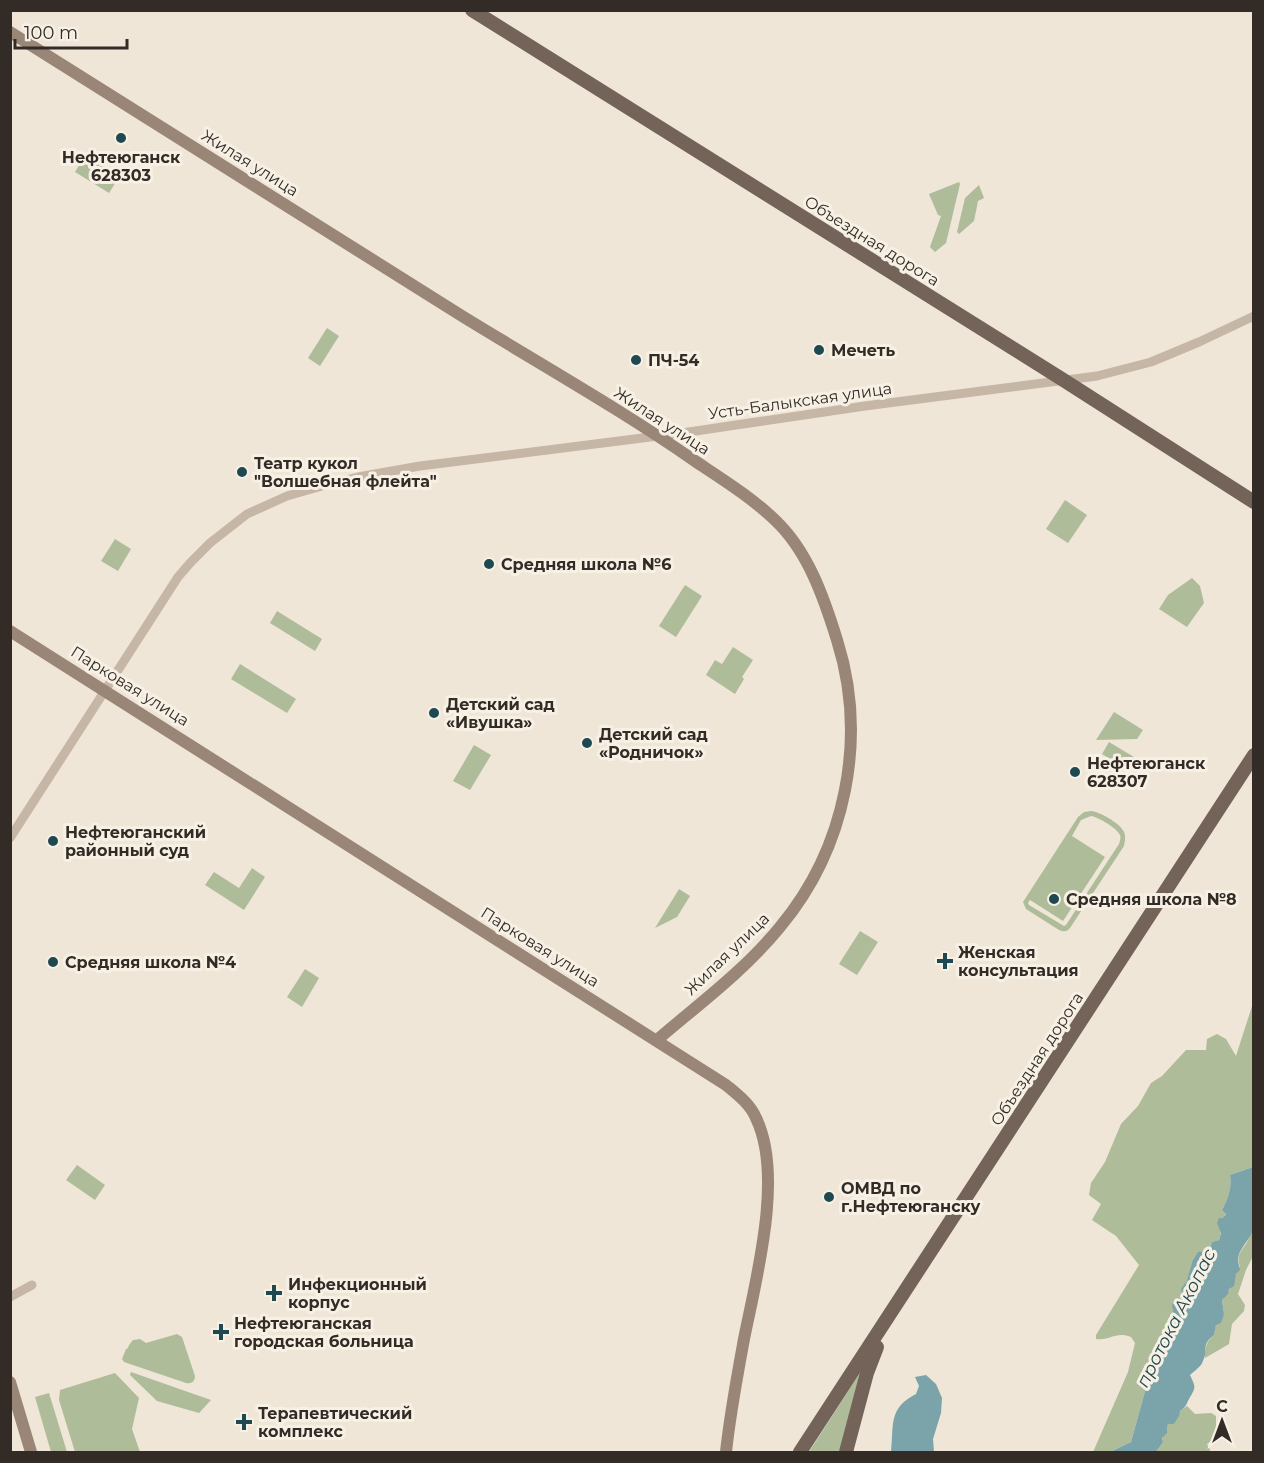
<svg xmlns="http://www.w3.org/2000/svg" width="1264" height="1463" viewBox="0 0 1264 1463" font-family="Montserrat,sans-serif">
<rect width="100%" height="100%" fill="#efe6d8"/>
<g fill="#aebc9a" fill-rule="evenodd">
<polygon points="85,156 119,177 109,193 75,172"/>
<polygon points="959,182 960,184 946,243 935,252 930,247 941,216 938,215 929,194"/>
<polygon points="979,185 984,198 978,201 974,221 959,234 957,232 965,198"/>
<polygon points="327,328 339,336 320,366 308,358"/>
<polygon points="1065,500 1087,515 1068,543 1046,529"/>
<polygon points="115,539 131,549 118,571 101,561"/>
<polygon points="1192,578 1200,586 1204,603 1187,627 1159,609 1168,595"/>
<polygon points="685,585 702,596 676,637 659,626"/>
<polygon points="277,611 322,639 315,651 270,623"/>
<polygon points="733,647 753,660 742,677 744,679 735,694 706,675 715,660 722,664"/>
<polygon points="240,664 296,699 287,713 231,679"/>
<polygon points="1114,712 1143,730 1137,739 1096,740"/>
<polygon points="1109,742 1134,757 1126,769 1102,754"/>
<polygon points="474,745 491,755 470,790 453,781"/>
<path d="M1091,811C1100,812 1120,823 1124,832C1126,837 1125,841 1124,846L1070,928C1067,932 1064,932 1059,930L1026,909L1023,902L1078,817L1084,812ZM1091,816C1098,817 1117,828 1120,835C1121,839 1120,840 1119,844L1066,925L1064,926L1029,905L1028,903L1030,900L1063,921L1105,857L1072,836L1081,820Z"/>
<polygon points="252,868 265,877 244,910 205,885 214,872 239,888"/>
<polygon points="679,889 690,896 677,917 655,928"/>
<polygon points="860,931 878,942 857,975 839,964"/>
<polygon points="305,969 319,978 302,1007 287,997"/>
<path d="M1253,1003V1167L1230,1175C1232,1188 1228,1198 1222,1210L1226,1213C1221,1221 1222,1231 1219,1240L1212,1242L1209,1251L1192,1262L1184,1296L1164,1337L1155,1343C1159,1350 1156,1358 1159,1366L1157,1373L1149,1377L1131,1442L1110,1452H1093L1128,1372L1135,1343L1131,1337C1115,1331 1111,1341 1096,1339V1335L1139,1265L1116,1236L1092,1220L1101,1204L1089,1195L1091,1183L1105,1162L1121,1124L1138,1106L1151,1083L1162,1076L1186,1050H1206L1207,1039L1217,1034L1226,1039L1236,1056Z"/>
<polygon points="77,1165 105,1185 95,1200 66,1180"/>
<path d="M1253,1217V1256L1246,1270L1238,1294L1245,1305L1244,1311L1232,1324L1229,1344L1205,1358C1205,1347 1206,1342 1214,1335L1216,1324L1224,1314L1222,1300C1231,1291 1233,1278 1240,1267C1235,1253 1244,1250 1249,1238C1251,1232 1251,1224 1253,1217Z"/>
<path d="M177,1334L182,1337L195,1376C195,1382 191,1384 186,1383L124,1362L122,1359L126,1349L128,1348L129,1345L133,1340L140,1339L146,1343Z"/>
<polygon points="861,1371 840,1452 809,1452"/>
<polygon points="131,1372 211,1400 199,1413 157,1401 130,1375"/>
<polygon points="115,1373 139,1398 132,1429 140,1452 75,1452 59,1400 60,1390"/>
<polygon points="49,1393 67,1452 51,1452 35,1397"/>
<path d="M1187,1406L1195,1414L1211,1413L1216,1416V1437L1207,1444L1211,1452H1156L1163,1442C1161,1436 1165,1429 1168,1424H1174L1180,1411Z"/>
</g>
<g fill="#7aa4aa">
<path d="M1253,1167L1254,1217C1252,1223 1254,1227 1252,1232C1248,1242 1238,1250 1238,1260C1238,1264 1240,1267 1240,1270L1236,1274L1234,1286L1229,1289L1228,1294L1222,1300L1224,1314L1221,1323L1216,1325L1214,1335C1200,1346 1209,1349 1203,1361C1201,1367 1194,1371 1190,1375C1196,1388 1196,1387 1189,1399C1186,1405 1186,1407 1180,1411L1179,1416L1174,1424H1168L1167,1427V1433L1162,1438L1163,1442L1156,1452H1110L1131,1442L1149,1377L1157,1373L1159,1366C1156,1357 1159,1351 1155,1343L1164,1336L1174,1316L1172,1305L1184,1296L1181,1289L1187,1281L1192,1262L1198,1252L1209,1251L1212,1242L1219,1240L1221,1233L1217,1223L1219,1218H1223L1226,1214L1222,1210C1228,1198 1232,1188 1230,1175Z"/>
<path d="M926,1375L936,1384L942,1398L941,1413L933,1439L934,1452H891C894,1425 888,1408 916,1394L919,1386L915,1377Z"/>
</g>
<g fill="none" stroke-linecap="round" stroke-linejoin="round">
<g stroke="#c6b6a5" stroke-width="9">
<polyline points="10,838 178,577 191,562 210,543 247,514 287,496 329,484 358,477 420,466 682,433 865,406 1097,376 1151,362 1199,342 1254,316"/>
<polyline points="10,1297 32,1285"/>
</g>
<g stroke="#998677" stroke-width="12">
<path d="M10,32C162,126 312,222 462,316C540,364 620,409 695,461C722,479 751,497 775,520C808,551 824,598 837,640C868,738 846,848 780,927C745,970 699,1004 657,1040"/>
<path d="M10,631L726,1085C738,1095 750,1104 756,1118C784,1175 756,1279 744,1339C737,1377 730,1414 726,1452"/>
<polyline points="10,1382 31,1452"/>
</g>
<g stroke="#736358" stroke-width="14">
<polyline points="472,10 1065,381 1254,502"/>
<polyline points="800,1452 1254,755"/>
<polyline points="846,1452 867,1373 877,1347"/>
</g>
</g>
<g fill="#1f4950" stroke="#f7f0e4" stroke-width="2">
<circle cx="121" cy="138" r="6"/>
<circle cx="819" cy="350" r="6"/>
<circle cx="636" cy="360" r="6"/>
<circle cx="242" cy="472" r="6"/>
<circle cx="489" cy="564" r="6"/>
<circle cx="434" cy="713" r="6"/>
<circle cx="587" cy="743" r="6"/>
<circle cx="1075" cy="772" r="6"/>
<circle cx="53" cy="841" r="6"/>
<circle cx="1054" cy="899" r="6"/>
<path d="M942 952h6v6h6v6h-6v6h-6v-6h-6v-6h6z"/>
<circle cx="53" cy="962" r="6"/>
<circle cx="829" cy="1197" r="6"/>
<path d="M271 1284h6v6h6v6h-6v6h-6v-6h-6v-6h6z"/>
<path d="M218 1323h6v6h6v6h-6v6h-6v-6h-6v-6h6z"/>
<path d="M241 1413h6v6h6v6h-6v6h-6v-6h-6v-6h6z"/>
</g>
<g text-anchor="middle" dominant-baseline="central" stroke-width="6" stroke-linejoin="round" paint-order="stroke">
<g font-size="16" font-weight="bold" fill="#322b26" stroke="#f7f0e4" text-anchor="start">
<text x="121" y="157" text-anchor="middle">Нефтеюганск<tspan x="121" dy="18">628303</tspan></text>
<text x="831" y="350">Мечеть</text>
<text x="648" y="360">ПЧ-54</text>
<text x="254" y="463">Театр кукол<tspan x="254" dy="18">"Волшебная флейта"</tspan></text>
<text x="501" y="564">Средняя школа №6</text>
<text x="446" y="704">Детский сад<tspan x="446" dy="18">«Ивушка»</tspan></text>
<text x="599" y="734">Детский сад<tspan x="599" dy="18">«Родничок»</tspan></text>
<text x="1087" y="763">Нефтеюганск<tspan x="1087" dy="18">628307</tspan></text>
<text x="65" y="832">Нефтеюганский<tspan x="65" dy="18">районный суд</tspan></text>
<text x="1066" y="899">Средняя школа №8</text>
<text x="958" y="952">Женская<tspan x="958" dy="18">консультация</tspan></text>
<text x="65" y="962">Средняя школа №4</text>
<text x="841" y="1188">ОМВД по<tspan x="841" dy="18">г.Нефтеюганску</tspan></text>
<text x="288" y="1284">Инфекционный<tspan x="288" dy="18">корпус</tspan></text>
<text x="234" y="1323">Нефтеюганская<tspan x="234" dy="18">городская больница</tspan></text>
<text x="258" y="1413">Терапевтический<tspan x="258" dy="18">комплекс</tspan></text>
</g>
<g font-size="16" fill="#322b26" stroke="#f7f0e4">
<text transform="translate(250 163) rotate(32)">Жилая улица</text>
<text transform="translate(872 241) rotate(32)">Объездная дорога</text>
<text transform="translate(800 401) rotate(-8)">Усть-Балыкская улица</text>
<text transform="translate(662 421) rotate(33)">Жилая улица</text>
<text transform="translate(130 686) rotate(32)">Парковая улица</text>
<text transform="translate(540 947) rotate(32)">Парковая улица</text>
<text transform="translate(727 954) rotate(-44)">Жилая улица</text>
<text transform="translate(1037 1059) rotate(-57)">Объездная дорога</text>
</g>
<g font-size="18" font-style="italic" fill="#1f4950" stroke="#f7f0e4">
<text transform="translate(1176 1318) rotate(-63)">протока Акопас</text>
</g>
</g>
<rect width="1264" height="1463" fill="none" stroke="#322b26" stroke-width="24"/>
<g transform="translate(1222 1421)" stroke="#f7f0e4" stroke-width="4.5" paint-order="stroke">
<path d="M0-4.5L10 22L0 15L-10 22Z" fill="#322b26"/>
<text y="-9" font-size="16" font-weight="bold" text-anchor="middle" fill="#322b26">С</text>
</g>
<path d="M15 39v9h112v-9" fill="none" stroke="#322b26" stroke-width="3"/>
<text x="24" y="39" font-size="18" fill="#322b26" stroke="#f7f0e4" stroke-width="4.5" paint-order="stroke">100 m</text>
</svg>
